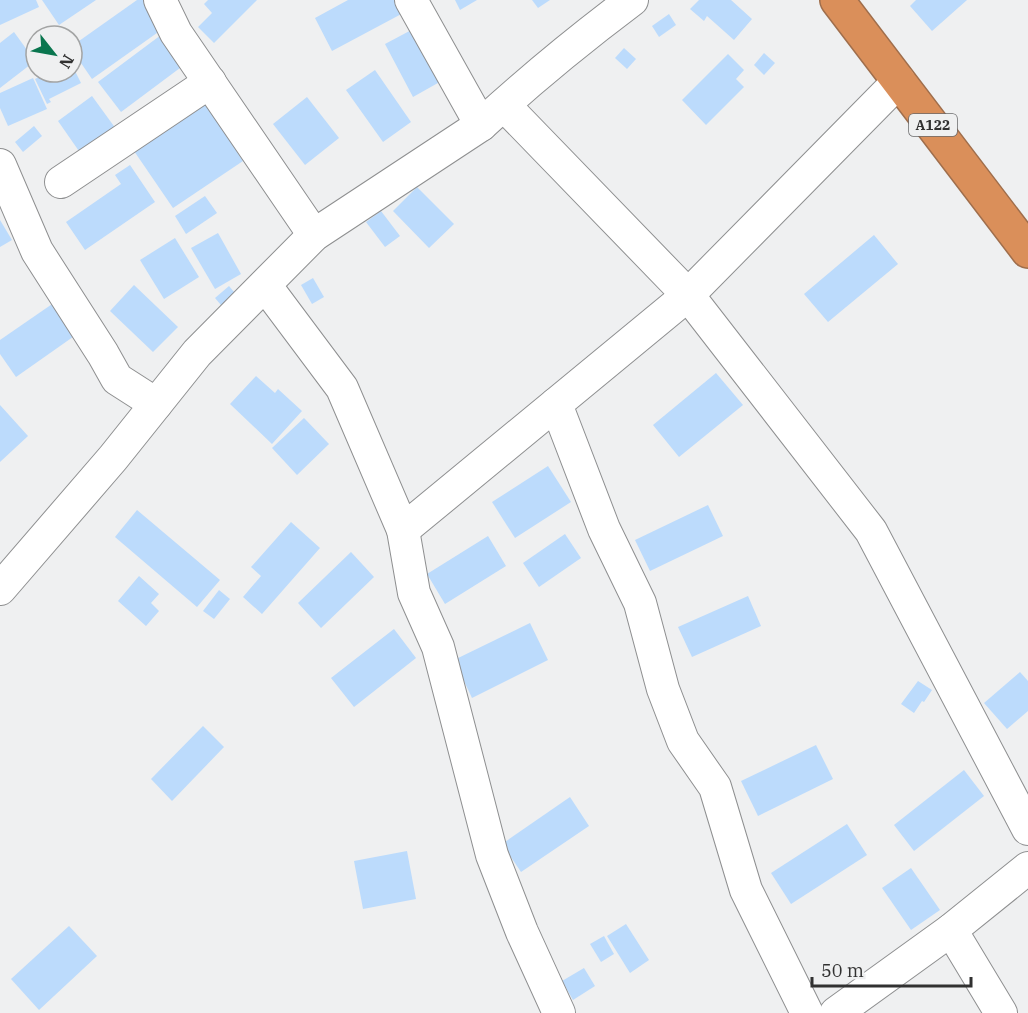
<svg xmlns="http://www.w3.org/2000/svg" width="1028" height="1013" viewBox="0 0 1028 1013" font-family="'IBM Plex Serif',serif">
<rect width="100%" height="100%" fill="#eff0f1"/>
<g fill="#bcdbfc">
<polygon points="0,0 36,0 39,7 0,25"/>
<polygon points="42,0 96,0 59,25"/>
<polygon points="137,0 144,0 164,28 92,79 72,50 72,46"/>
<polygon points="208,0 257,0 214,43 198,27 212,13 204,4"/>
<polygon points="348,0 401,0 407,11 332,51 315,18"/>
<polygon points="455,0 477,0 460,10"/>
<polygon points="532,0 550,0 538,8"/>
<polygon points="699,0 731,0 752,19 734,40 707,16 704,21 690,9"/>
<polygon points="916,0 967,0 932,31 910,6"/>
<polygon points="669,14 676,25 659,37 652,26"/>
<polygon points="417,27 445,79 413,97 385,44"/>
<polygon points="14,32 35,61 0,88 0,43"/>
<polygon points="161,35 184,65 121,112 98,82"/>
<polygon points="624,48 636,59 627,69 615,58"/>
<polygon points="764,53 775,63 764,75 754,65"/>
<polygon points="728,54 744,70 736,79 744,87 706,125 682,100"/>
<polygon points="72,65 81,83 49,99 51,102 47,104 35,79 49,72 72,72"/>
<polygon points="375,70 411,122 383,142 346,90"/>
<polygon points="33,78 47,109 8,126 0,108 0,93"/>
<polygon points="92,96 116,129 81,154 58,121"/>
<polygon points="307,97 339,138 305,165 273,124"/>
<polygon points="203,100 243,161 173,208 132,148"/>
<polygon points="34,126 42,136 23,152 15,142"/>
<polygon points="130,165 155,202 85,250 66,222 121,184 115,175"/>
<polygon points="417,187 454,224 429,248 393,211"/>
<polygon points="205,196 217,213 186,234 175,216"/>
<polygon points="381,211 400,236 385,247 366,222"/>
<polygon points="0,220 12,240 0,247"/>
<polygon points="218,233 241,274 215,289 191,248"/>
<polygon points="874,235 898,264 828,322 804,294"/>
<polygon points="175,238 199,277 164,299 140,260"/>
<polygon points="313,278 324,297 312,304 301,285"/>
<polygon points="134,285 178,327 153,352 110,311"/>
<polygon points="229,286 240,299 226,311 215,298"/>
<polygon points="58,300 80,332 16,377 0,354 0,340"/>
<polygon points="716,373 743,405 679,457 653,425"/>
<polygon points="256,376 275,393 278,389 302,411 272,444 230,404"/>
<polygon points="0,405 28,436 0,462"/>
<polygon points="304,418 329,444 297,475 272,448"/>
<polygon points="548,466 571,502 515,538 492,502"/>
<polygon points="708,505 723,536 650,571 635,540"/>
<polygon points="137,510 220,580 197,607 115,537"/>
<polygon points="291,522 320,548 262,614 243,597 261,576 251,567"/>
<polygon points="565,534 581,558 539,587 523,563"/>
<polygon points="488,536 506,566 445,604 427,574"/>
<polygon points="351,552 374,577 321,628 298,603"/>
<polygon points="139,576 159,594 151,603 159,611 146,626 118,601"/>
<polygon points="219,590 230,599 214,619 203,611"/>
<polygon points="748,596 761,626 692,657 678,627"/>
<polygon points="530,623 548,660 472,698 454,660"/>
<polygon points="394,629 416,658 354,707 331,678"/>
<polygon points="1020,672 1028,681 1028,711 1007,729 984,703"/>
<polygon points="918,681 932,690 924,702 922,701 914,713 901,704"/>
<polygon points="203,726 224,747 172,801 151,779"/>
<polygon points="816,745 833,779 758,816 741,781"/>
<polygon points="964,770 984,796 914,851 894,825"/>
<polygon points="570,797 589,826 521,872 502,844"/>
<polygon points="847,824 867,855 791,904 771,873"/>
<polygon points="407,851 416,899 363,909 354,861"/>
<polygon points="911,868 940,910 911,930 882,888"/>
<polygon points="626,924 649,960 630,973 607,936"/>
<polygon points="69,926 97,956 39,1010 11,979"/>
<polygon points="604,936 614,954 601,962 590,944"/>
<polygon points="584,968 595,986 573,1000 562,981"/>
</g>
<g fill="none" stroke-linecap="round" stroke-linejoin="round">
<defs>
<g id="minor">
<polyline points="160,0 176,33 314,235"/>
<polyline points="411,0 481,125"/>
<polyline points="504,105 688,295 871,531 1028,829"/>
<polyline points="0,165 37,251 103,354 117,379 156,404"/>
<polyline points="61,182 210,82"/>
<polyline points="265,285 342,388 403,530 688,295 899,81"/>
<polyline points="556,404 604,529 640,603 663,689 683,741 715,787 746,890 807,1013"/>
<polyline points="403,530 414,593 438,647 492,855 522,932 559,1013"/>
<path d="M0,589L113,458L197,353L314,235L481,125C529,81 580,39 632,0"/>
<polyline points="951,930 1001,1013"/>
<polyline points="836,1013 951,930 1028,868"/>
</g>
<polyline id="highway" points="837,0 1028,251"/>
</defs>
<use href="#minor" stroke="#8e8f90" stroke-width="34"/>
<use href="#highway" stroke="#9f6e4c" stroke-width="36"/>
<use href="#minor" stroke="#fff" stroke-width="32"/>
<use href="#highway" stroke="#da8f5a" stroke-width="33"/>
</g>
<g text-anchor="middle" dominant-baseline="central" stroke-width="4.5" stroke-linejoin="round" paint-order="stroke">
<rect fill="#eff0f1" stroke="#6a6a6b" stroke-width="1.5" x="909" y="114" width="48" height="22" rx="4.5"/>
<g font-size="14" font-weight="bold" fill="#313131">
<text x="933" y="125">A122</text>
</g>
</g>
<g transform="translate(54 54) rotate(121)"><circle r="28" fill="#eff0f1" stroke="#a3a4a4" stroke-width="1.5"/>
<path d="M0-4.5L10 22L0 15L-10 22Z" fill="#0a764f"/>
<text y="-9" font-size="16" font-weight="bold" text-anchor="middle" fill="#313131">N</text>
</g>
<path d="M812 977v9h159v-9" fill="none" stroke="#313131" stroke-width="3"/>
<text x="821" y="977" font-size="18" fill="#313131" stroke="#eff0f1" stroke-width="4.5" paint-order="stroke">50 m</text>
</svg>
